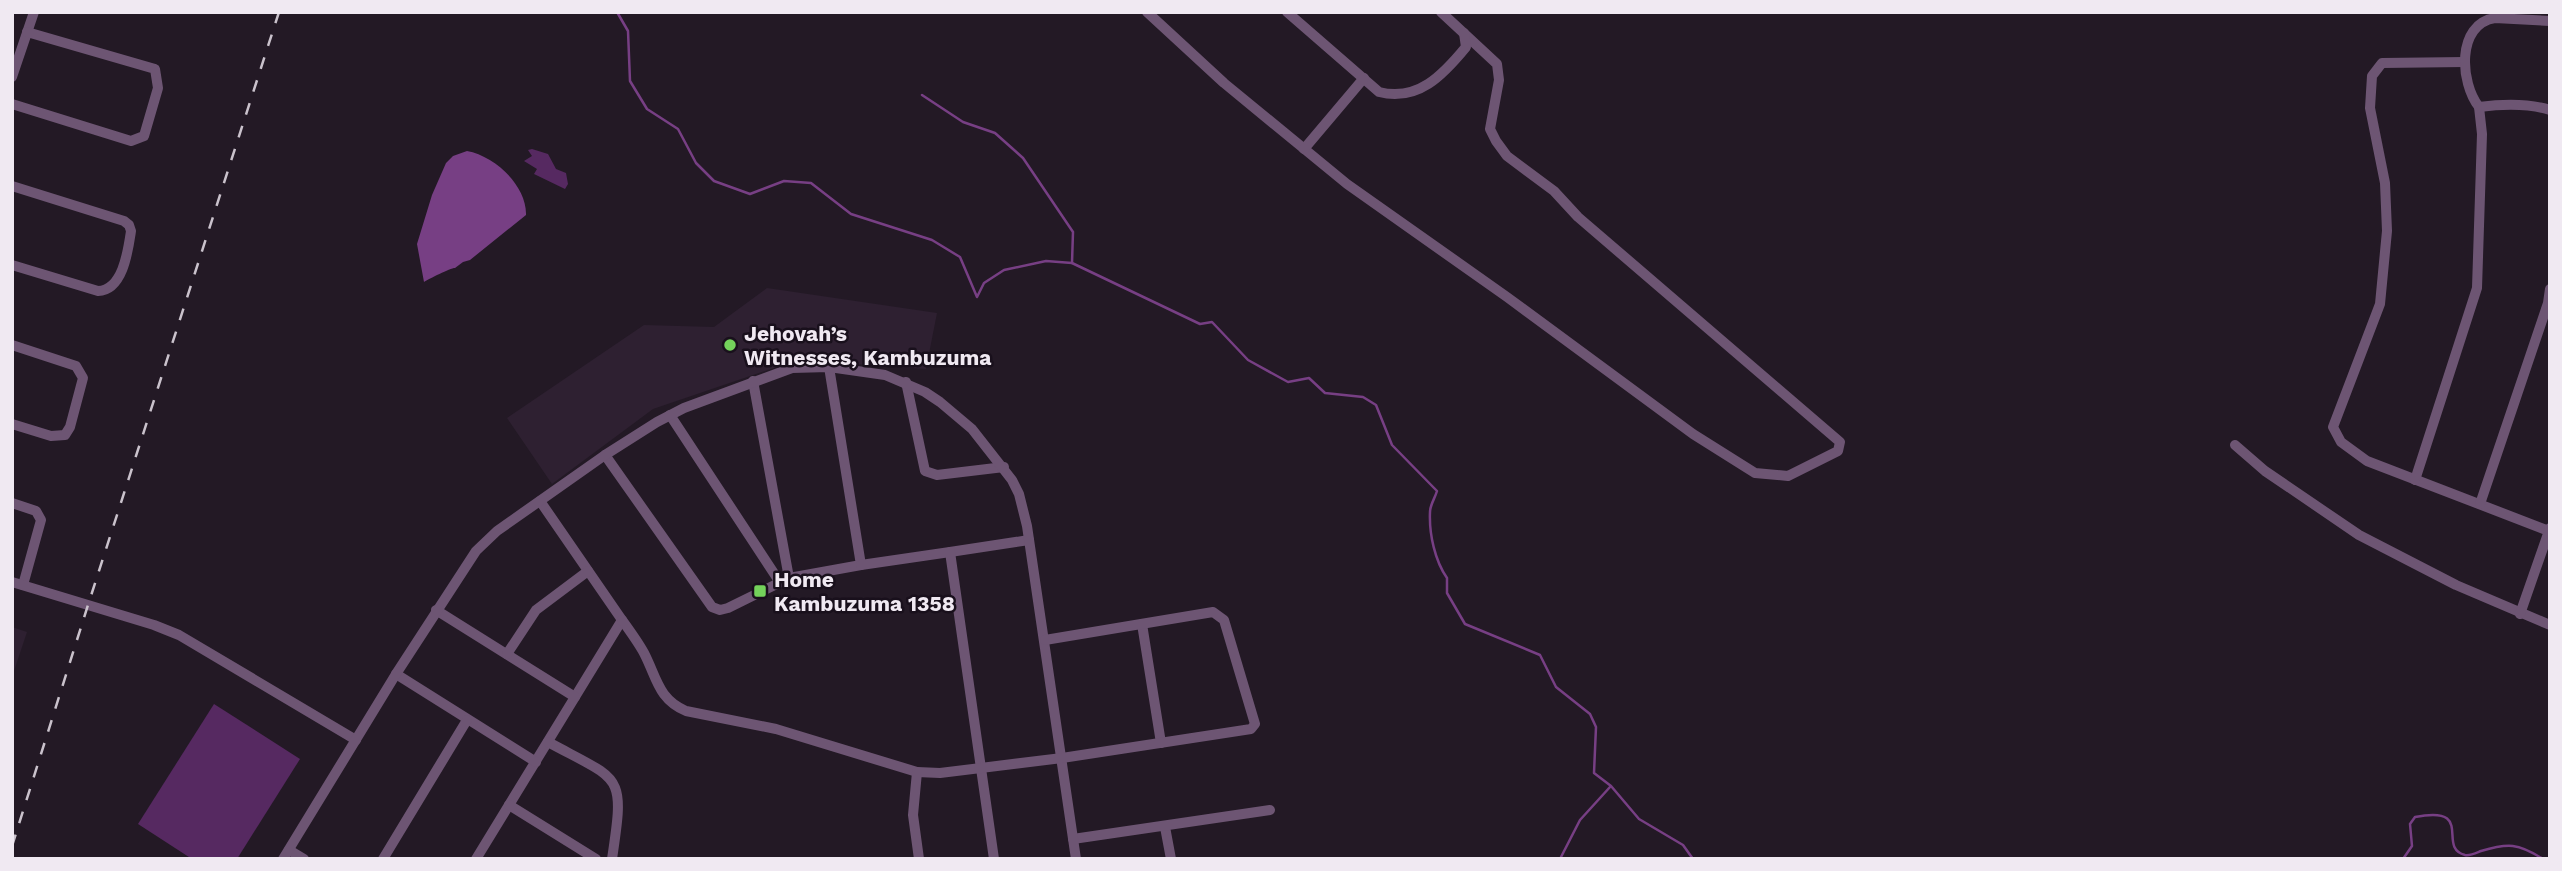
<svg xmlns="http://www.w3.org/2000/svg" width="2562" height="871" viewBox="0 0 2562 871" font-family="'Work Sans',sans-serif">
<rect width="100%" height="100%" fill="#231925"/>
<g fill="#2e2031">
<polygon points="767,288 937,313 926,369 797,360 653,409 552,484 507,418 644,325 714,327"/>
<polygon points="12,627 27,632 12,677"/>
</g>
<g fill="#562961">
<polygon points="532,149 548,154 556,169 566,173 568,184 565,189 534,174 537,169 524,161 532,156 528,150"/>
<polygon points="214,704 300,759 237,859 192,859 138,824"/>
</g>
<path fill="#773f84" d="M467,151C495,156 527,186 526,215L470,260L463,262L455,268C450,268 429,279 424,282L417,244L432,195L446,163L453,156Z"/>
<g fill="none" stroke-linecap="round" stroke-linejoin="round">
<g stroke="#773f84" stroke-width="2.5">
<path d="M617,12L628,31L630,81L647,109L678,129L696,163L714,181L750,194L784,181L811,183L851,214L932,240L960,257L977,297L984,283L1004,270L1046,261L1072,263L1200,324L1212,322L1248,360L1288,382L1309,378L1325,393L1363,397L1376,405L1392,445L1437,491C1435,498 1430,505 1430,512C1429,534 1435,561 1447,578V593L1465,624L1540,655L1556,687L1590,714L1596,727L1594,773L1611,786L1639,819L1683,845L1693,859"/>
<polyline points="922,95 963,122 995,133 1023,158 1073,232 1072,263"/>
<polyline points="1560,859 1580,820 1610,787"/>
<path d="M2403,859L2412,846L2410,824L2415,817C2476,805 2436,848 2465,855C2470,856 2476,853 2481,851C2508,843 2518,843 2543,859"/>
</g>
<g stroke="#6d5573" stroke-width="10">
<polyline points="1147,12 1224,83 1347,184 1507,297 1693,434 1755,473 1788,476 1838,451 1840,442 1578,217 1554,191 1507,156 1496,141 1490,129 1499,80 1497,64 1441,12"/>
<path d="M1287,12L1379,92C1418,102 1443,75 1466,47L1464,33"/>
<polyline points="2465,62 2382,63 2372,76 2370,108 2385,183 2387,231 2380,304 2333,427 2341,442 2367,461 2549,531"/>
<polyline points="12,77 34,12"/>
<polyline points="12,104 131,141 144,136 158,88 155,69 27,32"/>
<path d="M2479,107C2460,83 2456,24 2495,18L2550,21"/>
<polyline points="1304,149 1364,78"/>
<path d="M12,186L124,221L129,225L131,231C128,251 123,290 98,291L12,265"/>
<polyline points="12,345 76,366 83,378 70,427 65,435 51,436 12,424"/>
<polyline points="753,381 789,578"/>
<polyline points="906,382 925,471 937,475 1004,467"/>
<polyline points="670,415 779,581"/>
<polyline points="2235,445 2265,471 2359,535 2456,585 2550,625"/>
<polyline points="605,455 712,607 720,610 728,608 789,578 861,565 829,367"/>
<path d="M2415,480L2477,288L2482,134L2479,107C2501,104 2528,103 2550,110"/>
<polyline points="540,501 622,620 575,697"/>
<polyline points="12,503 36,511 41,520 23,585"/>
<polyline points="2480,504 2548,303 2550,289"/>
<polyline points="950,552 1029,540"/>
<polyline points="861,565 950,552 994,859"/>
<polyline points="12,582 154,625 179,635 356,740"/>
<polyline points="436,610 575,697 476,859"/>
<polyline points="2520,614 2550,528"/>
<path d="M622,620C630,631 638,642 644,653C657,678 658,699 686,711L776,729L917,772"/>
<polyline points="1142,624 1161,743"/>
<polyline points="507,654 536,610 588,571"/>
<polyline points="396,674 536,762"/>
<path d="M548,742C622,782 625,772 612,859"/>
<polyline points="509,805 596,859"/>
<polyline points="1165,827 1171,859"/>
<polyline points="1073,839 1270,810"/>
<polyline points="289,850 304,859"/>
<polyline points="283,859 396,674 476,551 497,531 605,455 657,422 684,408 792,368 829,367 885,375 925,392 940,402 972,429 1012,480 1019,494 1027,526 1076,859"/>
<polyline points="383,859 467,720"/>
<polyline points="919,859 913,815 917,772 940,773 1062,758 1251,729 1255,724 1224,620 1213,612 1045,640"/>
</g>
<polyline stroke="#cac2cc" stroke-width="2.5" stroke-dasharray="12 12" stroke-linecap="butt" points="12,846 88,605 279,12"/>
</g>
<g fill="#74d25b" stroke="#19101c" stroke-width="2.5">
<circle cx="730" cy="345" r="7"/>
<rect x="753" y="584" width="14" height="14" rx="3.5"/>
</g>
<g text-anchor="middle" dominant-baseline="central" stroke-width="5" stroke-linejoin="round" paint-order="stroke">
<g font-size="21" font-weight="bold" fill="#f0e9f2" stroke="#19101c" text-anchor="start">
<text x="744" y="333">Jehovah’s<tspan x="744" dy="24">Witnesses, Kambuzuma</tspan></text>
<text x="774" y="579">Home<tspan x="774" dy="24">Kambuzuma 1358</tspan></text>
</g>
</g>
<rect width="2562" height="871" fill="none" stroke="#f0e9f2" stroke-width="28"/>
</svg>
